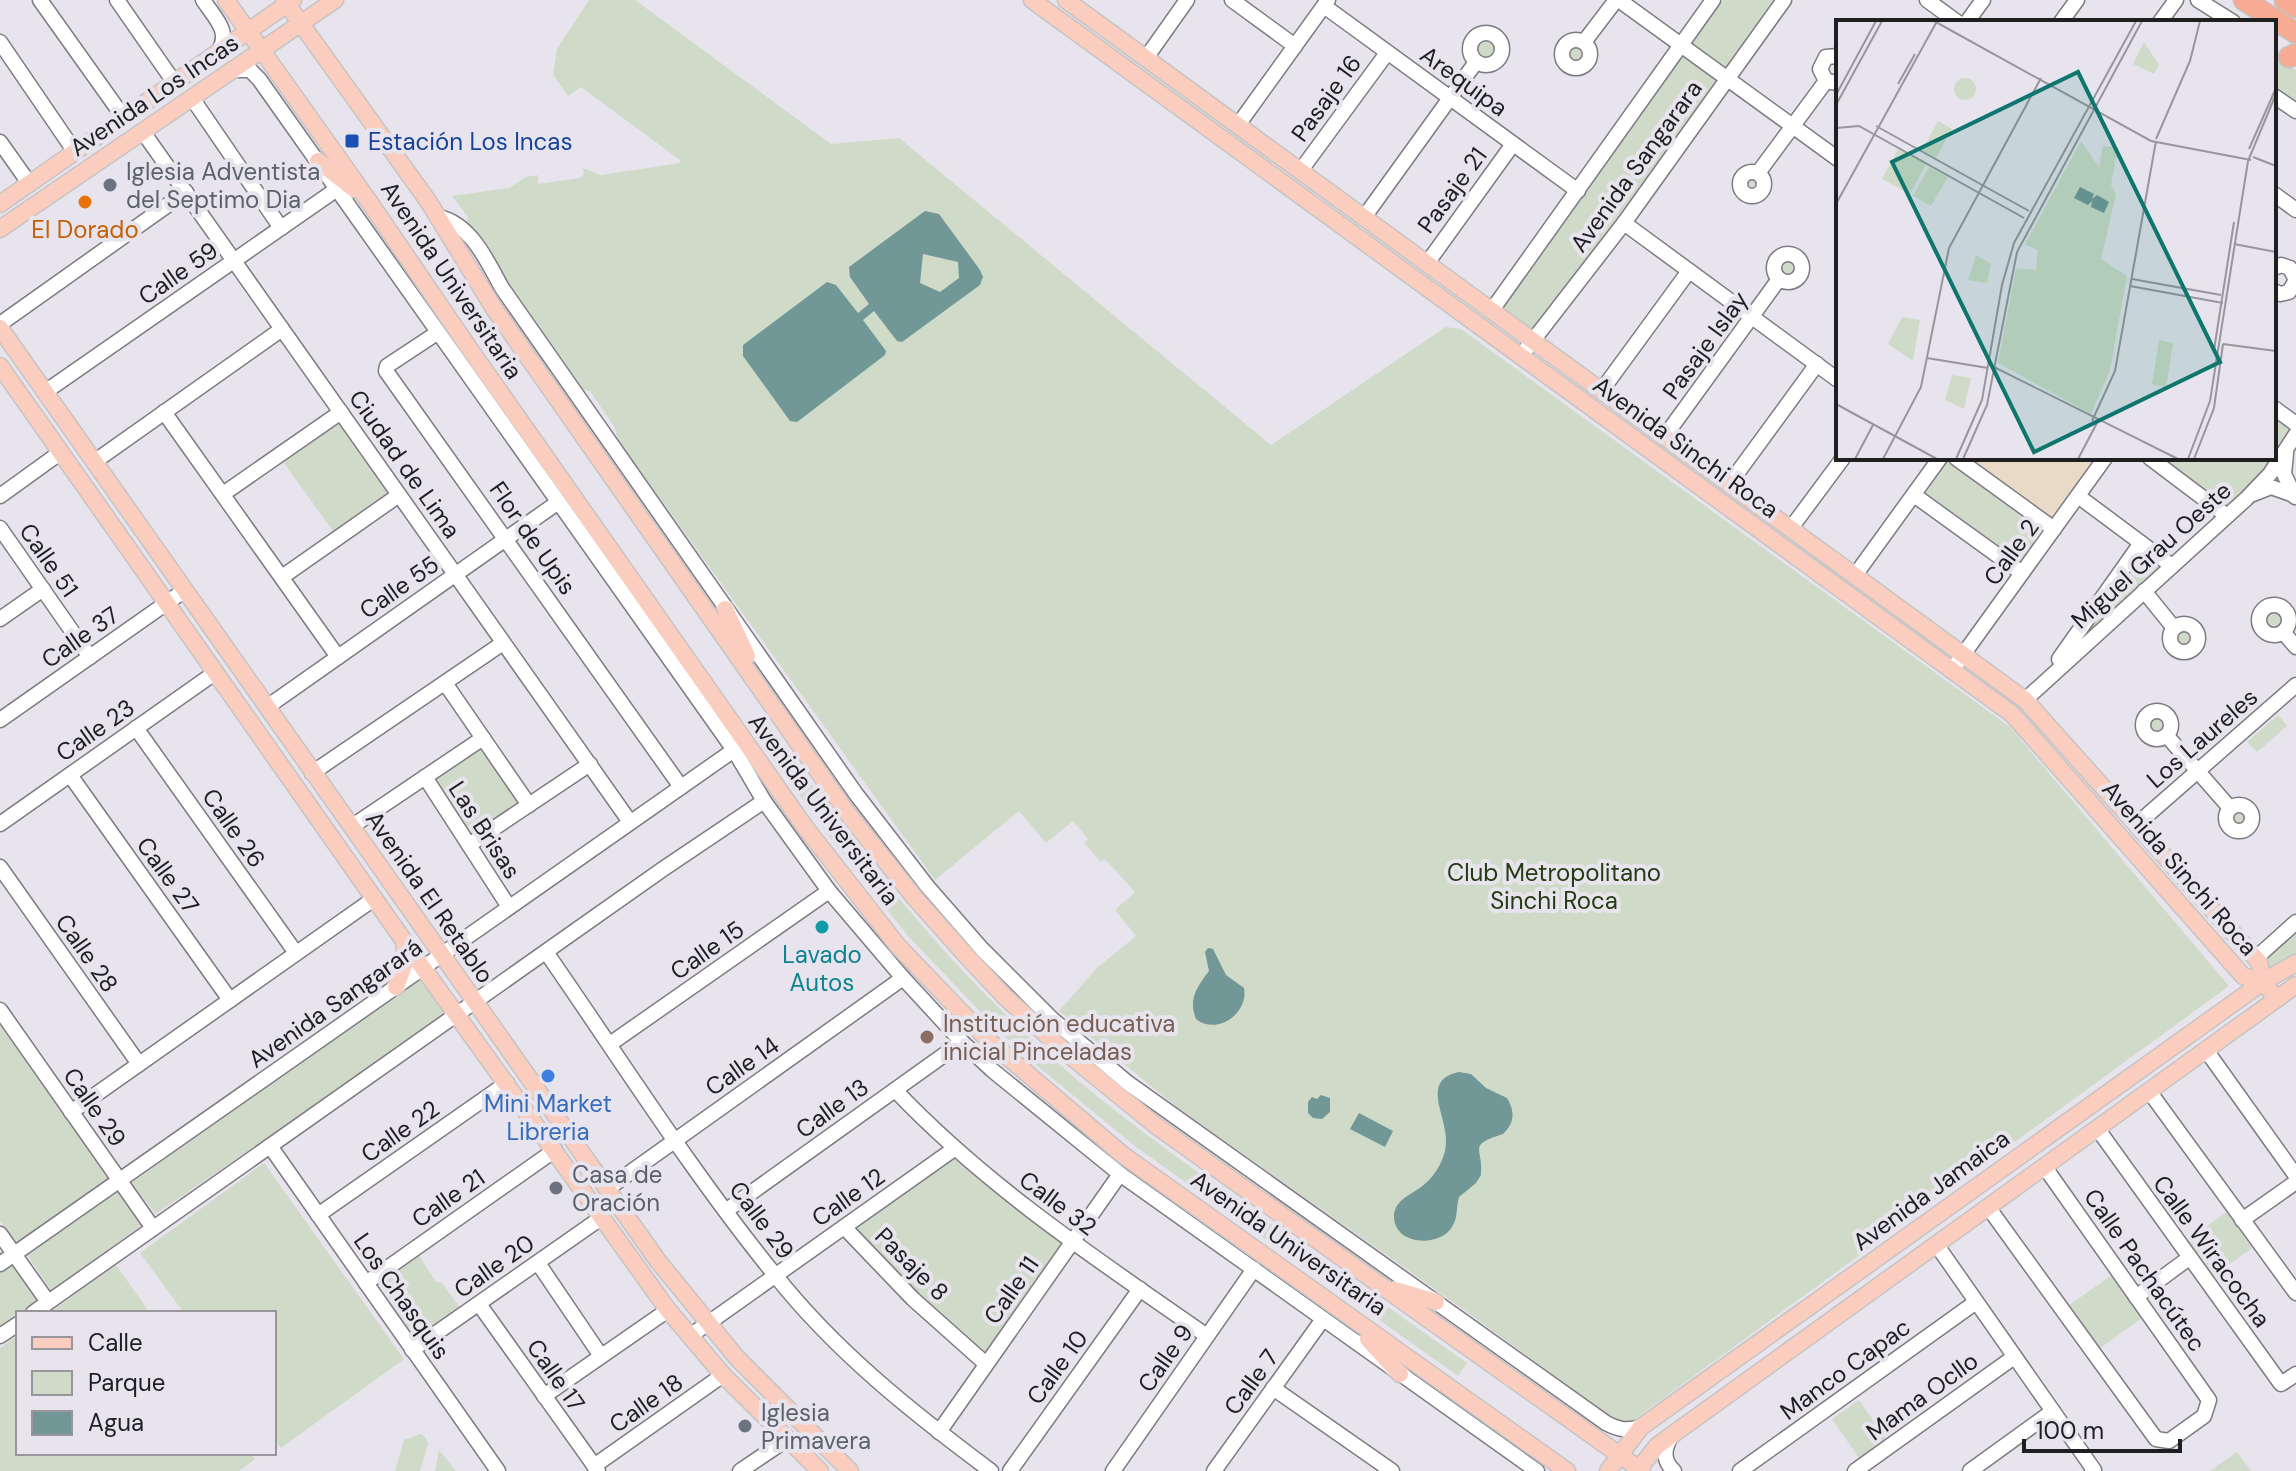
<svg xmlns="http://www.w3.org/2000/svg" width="2296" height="1471" viewBox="0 0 2296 1471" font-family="'DM Sans',sans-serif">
<rect width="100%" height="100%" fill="#e8e4ed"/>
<polygon fill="#e8dac7" points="1967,458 2095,458 2050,519"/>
<g fill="#cfdbc8">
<polygon points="589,0 635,0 831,144 899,138 1271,445 1446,327 1461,329 2010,727 2229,986 1632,1421 1616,1421 1446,1297 1178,1108 1059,1011 1098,967 1136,936 1115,910 1135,892 1105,859 1101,862 1084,843 1088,839 1073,821 1046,843 1019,811 935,880 617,439 615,428 590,391 584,390 465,224 468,217 452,196 509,188 526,177 538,175 538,184 580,178 584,174 583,168 601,175 680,163 680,160 581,87 568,96 553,75 557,49"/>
<polygon points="1723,0 1776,0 1534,331 1499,305"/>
<circle cx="1486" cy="48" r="13"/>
<circle cx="1577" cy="54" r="10"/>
<polygon points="2274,57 2296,70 2296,103 2274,88"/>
<circle cx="1751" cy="184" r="10"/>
<circle cx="1788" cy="268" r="11"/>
<polygon points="2274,414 2292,427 2274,456"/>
<polygon points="338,421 390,494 335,534 282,460"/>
<polygon points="2160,458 2273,458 2266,468 2227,506"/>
<polygon points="1948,461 2044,531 2022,562 1926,493"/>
<polygon points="2142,552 2160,565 2160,572 2090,634 2086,632"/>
<circle cx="2274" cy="620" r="10"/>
<circle cx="2184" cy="639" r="10"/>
<circle cx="2156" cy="725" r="10"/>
<polygon points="2278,715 2287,726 2257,752 2247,742"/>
<polygon points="483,744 522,803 470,838 431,779"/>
<path d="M799,767C870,868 948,963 1039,1046C1106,1108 1181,1160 1255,1213C1326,1263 1396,1313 1467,1363L1458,1376L1136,1147L1035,1064L992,1024L908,936L828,835L786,776Z"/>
<circle cx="2239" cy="818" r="9"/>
<polygon points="2296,931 2296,956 2271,969 2264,959"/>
<polygon points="422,976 449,1012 156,1214 131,1183"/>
<polygon points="0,1021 111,1179 17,1246 0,1221"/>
<polygon points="956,1156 1065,1244 985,1354 917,1293 853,1228"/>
<polygon points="264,1163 404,1359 281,1448 274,1439 274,1313 184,1313 140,1253"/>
<polygon points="119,1188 143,1224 51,1291 26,1253"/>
<polygon points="2227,1212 2252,1248 2212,1277 2187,1240"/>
<polygon points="419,1255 436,1282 442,1283 461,1309 415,1340 379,1283"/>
<polygon points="12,1261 39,1302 24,1313 18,1313 18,1317 0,1330 0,1269"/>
<polygon points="116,1265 150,1313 49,1313"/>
<polygon points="2112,1275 2142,1318 2099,1349 2068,1306"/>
<polygon points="18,1335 18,1453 250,1453 255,1459 239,1471 0,1471 0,1348"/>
<polygon points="1859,1400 1886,1439 1859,1458 1832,1419"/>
<polygon points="420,1434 425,1437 428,1444 420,1471 395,1471 404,1440"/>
<polygon points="439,1450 456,1471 435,1471"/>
<polygon points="2237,1452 2251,1471 2210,1471"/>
</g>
<g fill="#729797" fill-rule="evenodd">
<path d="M925,211L939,214L980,270L983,277L980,285L902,342L897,341L874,311L863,320L886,351L885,355L801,419L797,422L790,421L743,356V345L827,282L836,285L858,313L869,304L850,277L849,267ZM923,254L958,262L959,278L940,292L920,283Z"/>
<path d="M1208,948L1213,949L1226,975L1244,988C1249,1013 1217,1036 1196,1019C1188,999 1197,987 1209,971L1205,952Z"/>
<path d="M1459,1072L1471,1074L1486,1088L1507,1098C1515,1111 1515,1123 1503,1134C1466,1146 1484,1147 1481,1175L1476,1183L1459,1197C1456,1208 1458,1218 1452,1227C1440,1247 1396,1246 1394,1218C1393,1199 1414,1194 1426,1183C1435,1175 1442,1163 1445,1151C1453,1121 1416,1081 1459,1072Z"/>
<polygon points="1321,1095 1330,1098 1330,1112 1322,1119 1313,1118 1308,1113 1308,1102 1312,1097 1317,1099"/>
<polygon points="1359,1113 1393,1131 1385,1147 1350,1129"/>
</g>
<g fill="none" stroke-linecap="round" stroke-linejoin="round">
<defs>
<g id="minor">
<polyline points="40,0 124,118"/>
<polyline points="117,0 174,82"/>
<path d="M203,0C214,17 232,32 218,52"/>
<polyline points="1232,0 1295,46"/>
<polyline points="1619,0 1838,159"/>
<polyline points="1927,0 1957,22"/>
<polyline points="2198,0 2233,22"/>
<polyline points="1324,6 1578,191"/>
<polyline points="1967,22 1983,0"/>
<polyline points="2061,22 2077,0"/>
<polyline points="2160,22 2176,0"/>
<circle cx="1486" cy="49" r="16"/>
<circle cx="1576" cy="54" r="14"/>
<polyline points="0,42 75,152"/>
<polyline points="1584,42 1616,0"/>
<polyline points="1838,56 1826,57 1820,69 1826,81 1838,83"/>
<polyline points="1146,58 1187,0"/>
<polyline points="233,70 250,70 259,79 734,750 764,801 829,891 903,978 962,1042 992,1070 1120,1174 1537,1471"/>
<polyline points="2274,96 2296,111"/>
<polyline points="192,98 281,228"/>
<polyline points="1238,125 1328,0"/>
<polyline points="143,132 630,822"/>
<polyline points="0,142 29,183"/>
<polyline points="1301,170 1387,53"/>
<circle cx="1752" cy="184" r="12"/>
<polyline points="1758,173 1826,81"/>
<polyline points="2274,194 2296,210"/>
<polyline points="1365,216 1476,62"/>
<path d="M439,217C471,224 487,261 502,288L856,794L927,886L982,949L1052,1019L1128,1083L1606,1423C1619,1430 1627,1431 1641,1427"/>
<polyline points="1624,223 1838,380"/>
<circle cx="1788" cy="268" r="14"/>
<polyline points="1428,262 1513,144"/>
<polyline points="2274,268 2281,265 2290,268 2296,280 2289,292 2280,294 2274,291"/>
<polyline points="1492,310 1713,0"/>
<polyline points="0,324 186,192"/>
<polyline points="437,333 387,366 386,371 681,787"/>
<polyline points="1521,356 1624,223 1784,0"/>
<polyline points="1602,390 1689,271"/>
<polyline points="45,392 337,189"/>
<polyline points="2274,408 2296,424"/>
<polyline points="164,412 338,657"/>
<polyline points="1665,436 1779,279"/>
<polyline points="2286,453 2284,474 2295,497"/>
<polyline points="1956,458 2054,529"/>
<polyline points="2150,458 2227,516"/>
<polyline points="94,462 282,329"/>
<polyline points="1730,483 1817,364"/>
<polyline points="223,494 341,412"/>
<polyline points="2253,494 2271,487 2294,495"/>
<polyline points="1914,495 2022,573"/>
<polyline points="0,496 61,452"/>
<polyline points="2078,496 2172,566"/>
<polyline points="0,528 90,657"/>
<polyline points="1791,528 1843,458"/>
<polyline points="1856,574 1940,458"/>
<polyline points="282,577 399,495"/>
<polyline points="2144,591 2174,628"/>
<circle cx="2274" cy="620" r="15"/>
<polyline points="0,619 43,589"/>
<circle cx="2184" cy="638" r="14"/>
<polyline points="2283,632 2296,647"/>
<polyline points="2059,659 2141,543"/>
<polyline points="1952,670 2105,458"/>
<polyline points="445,683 529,805"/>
<polyline points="2025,700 2246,499 2270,474 2296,434"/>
<polyline points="267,707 557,503"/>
<circle cx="2157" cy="725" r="14"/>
<polyline points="0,720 185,590"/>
<polyline points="136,728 296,953"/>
<polyline points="2167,736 2230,808"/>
<polyline points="312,773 503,643"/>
<polyline points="70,775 230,1000"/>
<polyline points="425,777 509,907"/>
<circle cx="2239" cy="818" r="13"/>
<polyline points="0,824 216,672"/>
<polyline points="2136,825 2296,685"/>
<polyline points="351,827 483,738"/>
<polyline points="469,845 590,764"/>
<polyline points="0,867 139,1064"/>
<path d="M546,952C621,1060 692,1173 775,1275C836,1352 913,1413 991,1471"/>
<polyline points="2256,958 2296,922"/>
<polyline points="0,1010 153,1228"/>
<polyline points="610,1044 829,891"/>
<polyline points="2206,1050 2296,1176"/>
<path d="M895,1090C987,1187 1098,1260 1207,1336"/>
<polyline points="2149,1091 2296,1293"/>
<polyline points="71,1112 375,898"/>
<polyline points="2097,1128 2281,1384 2296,1374"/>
<polyline points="270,1146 498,1471"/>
<polyline points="607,1189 903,978"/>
<polyline points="1988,1207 2156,1439 2169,1441 2204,1416 2209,1400 2044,1166"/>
<polyline points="727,1210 962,1042"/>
<polyline points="318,1215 507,1083"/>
<polyline points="2242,1220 2296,1182"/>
<polyline points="844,1227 913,1299 986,1364"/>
<polyline points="0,1234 48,1302"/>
<polyline points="1936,1244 2094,1470 2092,1471"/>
<polyline points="538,1263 601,1356"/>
<polyline points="0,1264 734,750"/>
<polyline points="366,1283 555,1150"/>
<polyline points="2136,1297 2189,1258"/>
<polyline points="479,1304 598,1471"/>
<polyline points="33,1313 663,869 764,801"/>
<polyline points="0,1336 18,1324"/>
<polyline points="690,1336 954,1149"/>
<polyline points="412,1350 601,1218"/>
<polyline points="1273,1388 1392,1471"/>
<polyline points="544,1396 668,1310"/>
<polyline points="939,1432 1120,1174"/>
<path d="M1672,1435C1664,1448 1662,1460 1674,1471"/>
<polyline points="594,1466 723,1375"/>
<polyline points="740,1471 786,1440"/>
<polyline points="1010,1471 1140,1289"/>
<polyline points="1113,1471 1254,1269"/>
<polyline points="1214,1471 1323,1319"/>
<polyline points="1740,1471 1976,1302"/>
<polyline points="1855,1471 2014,1357"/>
<polyline points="1970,1471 2053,1411"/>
</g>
<g id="major">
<polyline points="226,0 368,200 469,348 805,827 898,946 990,1042 1123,1155 1567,1471"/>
<polyline points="284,0 428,201 495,310 848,814 914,897 962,951 1005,997 1062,1049 1155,1125 1642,1471"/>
<polyline points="1032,0 2012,714 2243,976 2263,982"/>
<polyline points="1066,0 2025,700 2259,962 2263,982 2277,999"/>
<polyline points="318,161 354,189"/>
<polyline points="0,204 293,0"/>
<polyline points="0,229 335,0"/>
<polyline points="0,328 658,1261 737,1358 850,1471"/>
<polyline points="0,366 423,968 668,1310 723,1375 820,1471"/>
<polyline points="725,609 747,656"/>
<polyline points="396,987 406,960 404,941"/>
<polyline points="1395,1290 1436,1302"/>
<polyline points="1368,1339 1400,1374"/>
<polyline points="1608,1471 1641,1427 2263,982 2296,963"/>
<polyline points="1637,1471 1657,1446 1672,1435 2296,985"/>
</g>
<g id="highway">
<polyline points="2244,0 2296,33"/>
<polyline points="2285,0 2296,7"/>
<polyline points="2289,57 2296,54"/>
</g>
</defs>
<use href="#minor" stroke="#7e7a83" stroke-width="17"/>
<use href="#major" stroke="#c5c4c5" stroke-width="19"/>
<use href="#highway" stroke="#c5c4c5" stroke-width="23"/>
<use href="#minor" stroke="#fff" stroke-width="14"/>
<use href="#major" stroke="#facdbe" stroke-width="16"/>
<use href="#highway" stroke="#f7ab92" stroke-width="20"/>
</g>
<rect fill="#1a4fb4" stroke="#e8e4ed" stroke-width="3" x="344" y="133" width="16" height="16" rx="4"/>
<g fill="#6b7280" stroke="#e8e4ed" stroke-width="3">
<circle cx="110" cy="185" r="8"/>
<circle cx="556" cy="1188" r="8"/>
<circle cx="745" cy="1426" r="8"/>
</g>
<circle fill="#e8710a" stroke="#e8e4ed" stroke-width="3" cx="85" cy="202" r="8"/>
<circle fill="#0f9aa8" stroke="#e8e4ed" stroke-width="3" cx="822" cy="927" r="8"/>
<circle fill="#8d6e63" stroke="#e8e4ed" stroke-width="3" cx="927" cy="1037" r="8"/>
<circle fill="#3f7fe0" stroke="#e8e4ed" stroke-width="3" cx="548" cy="1076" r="8"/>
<g text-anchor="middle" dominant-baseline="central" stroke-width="8" stroke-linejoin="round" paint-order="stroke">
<g font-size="24" fill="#1f1e21" stroke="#e8e4ed">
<text transform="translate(1464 81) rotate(36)">Arequipa</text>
<text transform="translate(154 95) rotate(-34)">Avenida Los Incas</text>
<text transform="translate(1326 98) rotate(-54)">Pasaje 16</text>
<text transform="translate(1636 166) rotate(-54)">Avenida Sangarara</text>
<text transform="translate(1452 190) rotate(-54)">Pasaje 21</text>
<text transform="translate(178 273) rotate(-35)">Calle 59</text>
<text transform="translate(452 280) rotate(56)">Avenida Universitaria</text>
<text transform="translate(1705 345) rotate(-54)">Pasaje Islay</text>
<text transform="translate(1686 447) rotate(36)">Avenida Sinchi Roca</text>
<text transform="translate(405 464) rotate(55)">Ciudad de Lima</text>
<text transform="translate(533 538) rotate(55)">Flor de Upis</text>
<text transform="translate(2011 552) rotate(-54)">Calle 2</text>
<text transform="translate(2151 555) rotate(-42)">Miguel Grau Oeste</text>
<text transform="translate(49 560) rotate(55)">Calle 51</text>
<text transform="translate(399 587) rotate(-35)">Calle 55</text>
<text transform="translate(80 637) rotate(-35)">Calle 37</text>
<text transform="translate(95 730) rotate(-35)">Calle 23</text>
<text transform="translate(2202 738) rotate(-41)">Los Laureles</text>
<text transform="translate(824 809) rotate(53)">Avenida Universitaria</text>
<text transform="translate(234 828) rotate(55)">Calle 26</text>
<text transform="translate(485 830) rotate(57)">Las Brisas</text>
<text transform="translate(2180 868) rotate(49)">Avenida Sinchi Roca</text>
<text transform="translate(168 875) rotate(54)">Calle 27</text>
<text transform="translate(430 897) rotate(55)">Avenida El Retablo</text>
<text transform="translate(707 950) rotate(-35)">Calle 15</text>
<text transform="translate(87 953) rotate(55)">Calle 28</text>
<text transform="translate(335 1003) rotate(-35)">Avenida Sangarará</text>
<text transform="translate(742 1066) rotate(-35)">Calle 14</text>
<text transform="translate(95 1107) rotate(55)">Calle 29</text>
<text transform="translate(832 1108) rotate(-36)">Calle 13</text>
<text transform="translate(400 1131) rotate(-35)">Calle 22</text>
<text transform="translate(1931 1190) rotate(-36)">Avenida Jamaica</text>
<text transform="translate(848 1197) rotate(-35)">Calle 12</text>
<text transform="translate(448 1198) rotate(-35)">Calle 21</text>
<text transform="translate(1058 1203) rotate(37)">Calle 32</text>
<text transform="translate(762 1220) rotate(53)">Calle 29</text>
<text transform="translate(1289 1243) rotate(35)">Avenida Universitaria</text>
<text transform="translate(2212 1251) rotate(54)">Calle Wiracocha</text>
<text transform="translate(912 1264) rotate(45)">Pasaje 8</text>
<text transform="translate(494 1266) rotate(-35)">Calle 20</text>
<text transform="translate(2145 1270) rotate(55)">Calle Pachacútec</text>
<text transform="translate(1011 1290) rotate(-55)">Calle 11</text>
<text transform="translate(402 1296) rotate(55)">Los Chasquis</text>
<text transform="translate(1165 1358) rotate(-55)">Calle 9</text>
<text transform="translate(1057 1367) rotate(-54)">Calle 10</text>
<text transform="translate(1845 1369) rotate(-36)">Manco Capac</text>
<text transform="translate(556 1375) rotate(55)">Calle 17</text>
<text transform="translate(1251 1382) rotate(-54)">Calle 7</text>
<text transform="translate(1922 1396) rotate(-36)">Mama Ocllo</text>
<text transform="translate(646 1403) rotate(-35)">Calle 18</text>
</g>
<g font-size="24" fill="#164399" stroke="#e8e4ed" text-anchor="start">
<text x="368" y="141">Estación Los Incas</text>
</g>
<g font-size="24" fill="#5b616d" stroke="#e8e4ed" text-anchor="start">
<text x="126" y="171">Iglesia Adventista<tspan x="126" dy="28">del Septimo Dia</tspan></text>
<text x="572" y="1174">Casa de<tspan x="572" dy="28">Oración</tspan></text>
<text x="761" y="1412">Iglesia<tspan x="761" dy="28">Primavera</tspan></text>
</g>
<g font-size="24" fill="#c56008" stroke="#e8e4ed">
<text x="85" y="229">El Dorado</text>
</g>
<g font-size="24" fill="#253b13" stroke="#e8e4ed">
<text x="1554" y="872">Club Metropolitano<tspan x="1554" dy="28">Sinchi Roca</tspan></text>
</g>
<g font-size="24" fill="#0d838f" stroke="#e8e4ed">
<text x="822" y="954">Lavado<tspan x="822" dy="28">Autos</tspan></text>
</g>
<g font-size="24" fill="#785e54" stroke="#e8e4ed" text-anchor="start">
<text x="943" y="1023">Institución educativa<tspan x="943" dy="28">inicial Pinceladas</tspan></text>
</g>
<g font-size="24" fill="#366cbe" stroke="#e8e4ed">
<text x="548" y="1103">Mini Market<tspan x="548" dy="28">Libreria</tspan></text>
</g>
</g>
<g transform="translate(1836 20)">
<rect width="440" height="440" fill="#e8e4ed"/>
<path d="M308,22L323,45L318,54L297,44ZM118 69a11 11 0 1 1 22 0a11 11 0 1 1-22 0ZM102,101L116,109L100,138L86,131ZM245,121L263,147L267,126L282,127L275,165L280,174L265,239L291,256L274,350L255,394L162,343L180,248L200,250L202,230L189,224ZM62,129L90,144L74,174L46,159ZM93,147L112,157L95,186L77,176ZM140,235L155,244L151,263L132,260ZM66,297L84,300L77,341L52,324ZM323,320L337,323L330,368L316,364ZM116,355L135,358L128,389L109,380Z" fill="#cfdbc8"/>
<path d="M244,167L258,174L256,179L261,175L273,182L268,193L255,187L256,181L252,185L238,178Z" fill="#729797"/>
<path fill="none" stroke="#98959b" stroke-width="2" d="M98,1L315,121L415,140M62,64L79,34M0,75L40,1M0,85L46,1M40,106L193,191M0,108L23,106L188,198M320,119L354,41L364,1M413,129L440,68M417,137L440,146M0,184L100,3M398,224L440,232M296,259L385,275M294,266L387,283M387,324L440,331M378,330L398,202M91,338L152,348M154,345L342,439M0,384L101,439M256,401L279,351L320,121M19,439L37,405M47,439L85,367L113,228L205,58M120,439L146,380L166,265L178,223L300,1M127,439L151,385L181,232L306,1M242,439L261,403M352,439L374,381L412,141L440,74M358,439L378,388L387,324"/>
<path fill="#0f766e" fill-opacity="0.15" stroke="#0f766e" stroke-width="4" d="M242,52L384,342L198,432L56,142Z"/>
<rect width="440" height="440" fill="none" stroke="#1f1e21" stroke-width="4"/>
</g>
<rect x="16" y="1311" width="260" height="144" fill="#e8e4ed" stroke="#98959b" stroke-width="2"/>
<rect x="32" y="1337" width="40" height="12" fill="#facdbe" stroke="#98959b" stroke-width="2"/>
<text x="88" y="1351" font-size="24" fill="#1f1e21">Calle</text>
<rect x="32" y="1371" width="40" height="24" fill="#cfdbc8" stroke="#98959b" stroke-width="2"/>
<text x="88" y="1391" font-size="24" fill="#1f1e21">Parque</text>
<rect x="32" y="1411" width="40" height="24" fill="#729797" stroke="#98959b" stroke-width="2"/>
<text x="88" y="1431" font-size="24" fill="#1f1e21">Agua</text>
<path d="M2024 1439v12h156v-12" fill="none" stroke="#1f1e21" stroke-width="4"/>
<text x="2036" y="1439" font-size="24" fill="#1f1e21" stroke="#e8e4ed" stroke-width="6" paint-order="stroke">100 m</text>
</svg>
